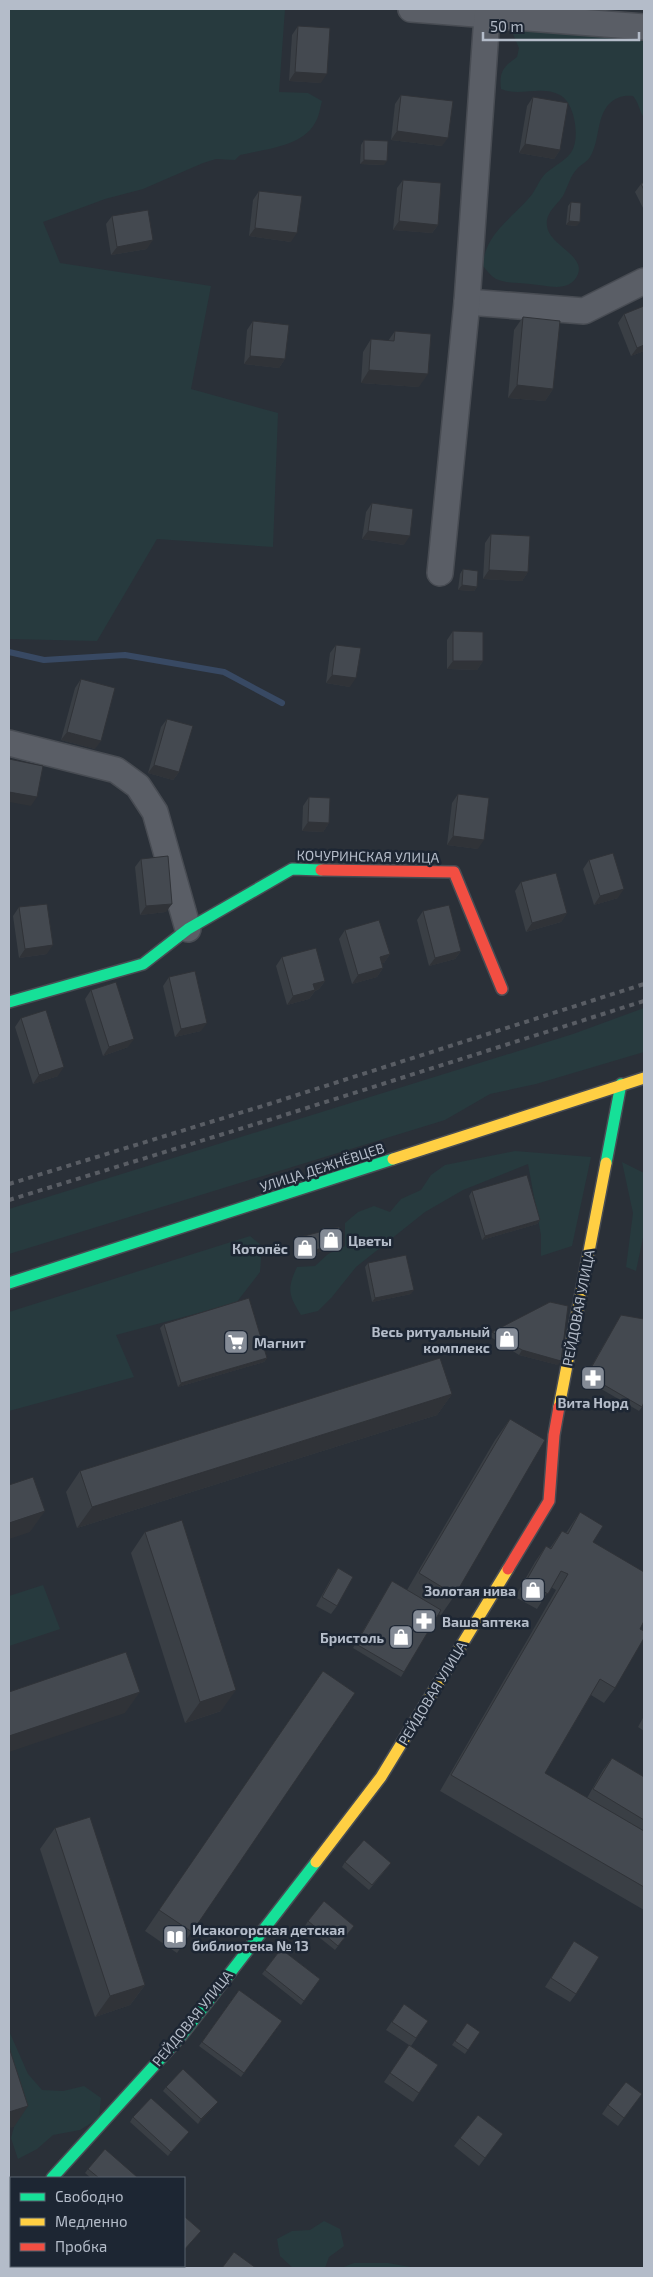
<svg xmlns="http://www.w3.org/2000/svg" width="653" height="2277" viewBox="0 0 653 2277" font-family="'Exo 2',sans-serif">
<rect width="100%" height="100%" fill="#2a3038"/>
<g fill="#273a3e">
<path d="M9,9H285L279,92L308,93L322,101C320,108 319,117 315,123C302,147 264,149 240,155L235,160L216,159L203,163L143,189L105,199L43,222L60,263L211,286L191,389L278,413L273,547L157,539L97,641L9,639Z"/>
<path d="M517,27L635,37L644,40V118C639,110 639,103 633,96C624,95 616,97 609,104C596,118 600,141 590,157C587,162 580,165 576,170C570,177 568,186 564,194C558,205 545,212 547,226C549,245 585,255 578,274C570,294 546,285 530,284C519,282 507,284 496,279C491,276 487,271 483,266C484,235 511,219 529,198C536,191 538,181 546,173C554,166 567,160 572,151C580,137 575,103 560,95C541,85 520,97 501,89C499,72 503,67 517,57L519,48L513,34Z"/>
<polygon points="644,1008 644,1052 536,1084 490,1094 445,1120 9,1254 9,1209 573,1034"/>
<path d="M515,1151L591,1157L572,1246L541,1256V1235L528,1164L463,1190L425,1212L356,1267L332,1297L318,1311L301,1315C288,1295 287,1288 297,1267L315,1266L328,1254L345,1246V1223L358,1212L374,1206L390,1212L401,1199L421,1190L431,1175L445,1165Z"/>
<polygon points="622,1162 644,1173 644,1233 636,1271 626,1267 633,1213"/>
<polygon points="250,1236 262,1246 260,1272 236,1303 116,1335 134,1377 9,1411 9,1312"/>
<polygon points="43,1585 60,1629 9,1646 9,1596"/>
<polygon points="9,2031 28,2074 42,2090 63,2091 84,2086 101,2098 99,2118 80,2130 53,2135 37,2149 18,2159 11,2138 14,2127 9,2112"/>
<polygon points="324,2221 340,2229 344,2246 329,2257 325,2268 293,2268 280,2256 277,2239 292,2231 310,2230"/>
<polygon points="354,2263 388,2263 416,2268 341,2268"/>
</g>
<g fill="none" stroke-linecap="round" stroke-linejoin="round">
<polyline stroke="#384963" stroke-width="6" points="9,652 44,660 125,655 224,672 282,703"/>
<defs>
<g id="street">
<polyline points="411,9 644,27"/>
<polyline points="467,302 584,311 644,281"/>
<polyline points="440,573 467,302 487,16"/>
<polyline points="9,743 116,770 138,786 155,812 188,929"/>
<polyline points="9,2226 11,2223"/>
</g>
<g id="fast">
<polyline points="9,1002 143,964 188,929 292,869 321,870"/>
<polyline points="606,1163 621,1084"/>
<polyline points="9,1283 393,1159"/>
<polyline points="52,2178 182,2035 316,1862"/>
</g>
<g id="slow">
<polyline points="393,1159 644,1078"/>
<polyline points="559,1407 606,1163"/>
<polyline points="316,1862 381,1777 508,1569"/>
</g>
<g id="jam">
<polyline points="321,870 454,872 502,989"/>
<polyline points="508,1569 549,1501 554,1435 559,1407"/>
</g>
</defs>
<use href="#street" stroke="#484c53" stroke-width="28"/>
<use href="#fast" stroke="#484c53" stroke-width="14"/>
<use href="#slow" stroke="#484c53" stroke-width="14"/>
<use href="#jam" stroke="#484c53" stroke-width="14"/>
<use href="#street" stroke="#5a5e66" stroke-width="25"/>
<use href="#fast" stroke="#16e098" stroke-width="11"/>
<use href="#slow" stroke="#ffcf43" stroke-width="11"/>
<use href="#jam" stroke="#f24e42" stroke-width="11"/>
<g stroke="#595d64" stroke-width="4" stroke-dasharray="5 5" stroke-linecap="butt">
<polyline points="9,1184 269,1104 644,984"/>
<polyline points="9,1200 272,1119 644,1001"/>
</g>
</g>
<g fill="#3a3f45">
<polygon points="298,26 321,83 289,81 292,35"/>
<polygon points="401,95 442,146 391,140 395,104"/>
<polygon points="533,97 560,150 554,159 519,153 527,106"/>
<polygon points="364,140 384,165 360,164 361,145"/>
<polygon points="403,180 438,225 432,233 393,230 397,188"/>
<polygon points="644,182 644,210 635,192 641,184"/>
<polygon points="259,191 291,242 249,236 253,200"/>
<polygon points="571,202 577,226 566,225 568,206"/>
<polygon points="112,216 147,249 111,255 106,224"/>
<polygon points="624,314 644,351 631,356 618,323"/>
<polygon points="523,317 553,389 545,401 508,398 514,330"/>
<polygon points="253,321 285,359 279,368 244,364 247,330"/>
<polygon points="395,331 419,387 361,383 363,352 371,339 388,341"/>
<polygon points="372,503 404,545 362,539 366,512"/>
<polygon points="491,534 528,572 522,581 483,579 485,543"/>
<polygon points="463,569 477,587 474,591 458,590 460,574"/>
<polygon points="453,631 483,661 477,670 447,669 447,640"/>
<polygon points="336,645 350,687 326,683 330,653"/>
<polygon points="81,679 95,749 61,740 75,688"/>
<polygon points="167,719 179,772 173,780 148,773 161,727"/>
<polygon points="458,794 478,849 447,845 452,803"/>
<polygon points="309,797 329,823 323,832 302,831 303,806"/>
<polygon points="141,859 166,912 140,915 135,867"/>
<polygon points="589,860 618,898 594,905 583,869"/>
<polygon points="521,882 567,913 561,922 526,932 515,891"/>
<polygon points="19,907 47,954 19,958 13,916"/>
<polygon points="423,911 461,951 455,959 429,966 417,920"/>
<polygon points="345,930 390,954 384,963 382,963 383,968 377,977 352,984 339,939"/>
<polygon points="282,957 325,981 319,989 315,991 309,999 287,1005 276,966"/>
<polygon points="169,977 201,1031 175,1037 163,986"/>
<polygon points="91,990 128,1047 103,1056 85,999"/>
<polygon points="21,1018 58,1076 33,1084 15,1027"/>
<polygon points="472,1191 540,1220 537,1224 482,1240 469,1196"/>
<polygon points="300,1237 340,1246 302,1257 297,1242"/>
<polygon points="368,1263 411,1294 372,1302 365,1267"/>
<polygon points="621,1315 642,1407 639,1411 584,1379"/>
<polygon points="164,1324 267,1358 264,1362 178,1387 160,1328"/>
<polygon points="492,1332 558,1365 519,1355 489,1336"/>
<polygon points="452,1394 437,1415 77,1528 66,1492 80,1471"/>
<polygon points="510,1419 455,1595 441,1615 438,1614 401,1677 353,1648 392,1581 407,1590 495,1440"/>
<polygon points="580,1512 593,1542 640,1629 615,1688 604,1703 591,1695 545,1773 587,1798 603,1770 612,1758 644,1777 644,1910 440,1791 556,1590 551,1587 537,1609 515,1597 535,1562 546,1546 550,1548 562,1531 566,1533"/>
<polygon points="145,1532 221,1711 185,1723 131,1553"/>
<polygon points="338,1568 337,1606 331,1614 316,1606 332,1577"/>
<polygon points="323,1671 355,1693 177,1953 145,1931"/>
<polygon points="644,1716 644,1731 638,1727"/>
<polygon points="55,1828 145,1985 130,2005 95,2017 40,1849"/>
<polygon points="345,1862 391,1863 369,1890 342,1867"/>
<polygon points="308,1921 354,1926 335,1950 305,1926"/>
<polygon points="574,1941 576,1994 570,2002 545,1987"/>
<polygon points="281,1949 320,1979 301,2005 262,1974"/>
<polygon points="239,1990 282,2021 241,2077 199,2046"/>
<polygon points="404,2004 428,2021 411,2046 438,2065 413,2102 384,2082 409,2045 386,2030"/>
<polygon points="467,2023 480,2032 465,2054 452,2045"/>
<polygon points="166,2087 218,2102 198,2124 163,2091"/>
<polygon points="642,2094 618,2126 602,2114 608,2105"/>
<polygon points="133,2117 189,2132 168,2156 130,2122"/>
<polygon points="503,2134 479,2166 454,2146 460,2138"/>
<polygon points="88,2169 136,2178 91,2178 85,2173"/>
</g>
<g fill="#303338">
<polygon points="295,72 327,74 321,83 289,81"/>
<polygon points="397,131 448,138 442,146 391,140"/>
<polygon points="525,144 560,150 554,159 519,153"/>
<polygon points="364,160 387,161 384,165 360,164"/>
<polygon points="399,221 438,225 432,233 393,230"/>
<polygon points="569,221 580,222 577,226 566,225"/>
<polygon points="255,228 297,233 291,242 249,236"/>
<polygon points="153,240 147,249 111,255 117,247"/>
<polygon points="644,345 644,351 631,356 637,348"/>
<polygon points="250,356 285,359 279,368 244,364"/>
<polygon points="369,370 428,374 419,387 361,383"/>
<polygon points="517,385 553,389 545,401 508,398"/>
<polygon points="368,531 410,536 404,545 362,539"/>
<polygon points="489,570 528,572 522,581 483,579"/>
<polygon points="462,585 477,587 474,591 458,590"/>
<polygon points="453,661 483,661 477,670 447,669"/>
<polygon points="332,675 356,678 350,687 326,683"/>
<polygon points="67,732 101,741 95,749 61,740"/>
<polygon points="154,765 179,772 173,780 148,773"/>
<polygon points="9,792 37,797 31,806 9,802"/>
<polygon points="308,822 329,823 323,832 302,831"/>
<polygon points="453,836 484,840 478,849 447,845"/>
<polygon points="624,889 618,898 594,905 600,896"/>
<polygon points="172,904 166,912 140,915 146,906"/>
<polygon points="567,913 561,922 526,932 532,923"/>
<polygon points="53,945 47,954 19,958 25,949"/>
<polygon points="461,951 455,959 429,966 435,958"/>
<polygon points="390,954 384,963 374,966 380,957"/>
<polygon points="383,968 377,977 352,984 358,975"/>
<polygon points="325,981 319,989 315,991 309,999 287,1005 293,996 313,984"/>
<polygon points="207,1023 201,1031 175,1037 181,1029"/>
<polygon points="134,1039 128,1047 103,1056 109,1047"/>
<polygon points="64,1067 58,1076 33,1084 39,1075"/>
<polygon points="540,1220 537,1224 482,1240 485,1236"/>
<polygon points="343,1242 340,1246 302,1257 305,1253"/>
<polygon points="414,1290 411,1294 372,1302 375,1298"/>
<polygon points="522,1350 561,1361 558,1365 519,1355"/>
<polygon points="267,1358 264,1362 178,1387 181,1383"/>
<polygon points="452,1394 437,1415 77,1528 92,1507"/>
<polygon points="45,1511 30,1532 9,1539 9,1523"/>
<polygon points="236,1690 221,1711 185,1723 200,1702"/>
<polygon points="140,1692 125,1713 9,1752 9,1736"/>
<polygon points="145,1985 130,2005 95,2017 110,1996"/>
<polygon points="218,2102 215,2106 198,2124 201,2119"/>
<polygon points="28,2106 14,2127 9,2128 9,2112"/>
<polygon points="189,2132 186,2136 168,2156 171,2152"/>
</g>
<g fill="#444950" stroke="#303338">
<polygon points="298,26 330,28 327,74 295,72"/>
<polygon points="401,95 453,101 448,138 397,131"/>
<polygon points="533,97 568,103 560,150 525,144"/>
<polygon points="364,140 388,141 387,161 364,160"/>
<polygon points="403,180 441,183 438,225 399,221"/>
<polygon points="644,182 644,190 641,184"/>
<polygon points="259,191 302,196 297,233 255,228"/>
<polygon points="571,202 581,203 580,222 569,221"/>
<polygon points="148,210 153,240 117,247 112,216"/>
<polygon points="644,306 644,345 637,348 624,314"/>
<polygon points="523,317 560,321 553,389 517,385"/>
<polygon points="253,321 289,325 285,359 250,356"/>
<polygon points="395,331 431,334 428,374 369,370 371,339 394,341"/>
<polygon points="372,503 413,509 410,536 368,531"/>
<polygon points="491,534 530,536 528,572 489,570"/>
<polygon points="463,569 478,571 477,587 462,585"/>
<polygon points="453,631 483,632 483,661 453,661"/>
<polygon points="336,645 361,648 356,678 332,675"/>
<polygon points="81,679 115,688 101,741 67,732"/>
<polygon points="167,719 193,726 179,772 154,765"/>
<polygon points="9,759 43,766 37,797 9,792"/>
<polygon points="458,794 489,798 484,840 453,836"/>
<polygon points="309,797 330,798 329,823 308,822"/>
<polygon points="613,853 624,889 600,896 589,860"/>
<polygon points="168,856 172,904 146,906 141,859"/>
<polygon points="556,873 567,913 532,923 521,882"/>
<polygon points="47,904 53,945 25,949 19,907"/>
<polygon points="449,905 461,951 435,958 423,911"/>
<polygon points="379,920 390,954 380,957 383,968 358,975 345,930"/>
<polygon points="316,948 325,981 313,984 315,990 293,996 282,957"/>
<polygon points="195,971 207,1023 181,1029 169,977"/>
<polygon points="116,982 134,1039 109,1047 91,990"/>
<polygon points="46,1010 64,1067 39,1075 21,1018"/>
<polygon points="527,1175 540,1220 485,1236 472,1191"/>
<polygon points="339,1227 343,1242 305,1253 300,1237"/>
<polygon points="406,1255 414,1290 375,1298 368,1263"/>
<polygon points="249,1298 267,1358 181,1383 164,1324"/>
<polygon points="550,1302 568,1306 561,1361 522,1350 492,1332"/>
<polygon points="621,1315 644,1319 644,1402 642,1407 587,1375"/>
<polygon points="440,1358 452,1394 92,1507 80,1471"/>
<polygon points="510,1419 545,1440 455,1595 419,1573"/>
<polygon points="33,1477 45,1511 9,1523 9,1485"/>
<polygon points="580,1512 603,1526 593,1542 644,1572 644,1621 640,1629 644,1631 644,1638 615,1688 600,1679 545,1773 644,1831 644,1887 451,1775 568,1574 561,1571 548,1594 526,1581 546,1546 551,1549 562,1531 568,1534"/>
<polygon points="182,1520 236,1690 200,1702 145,1532"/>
<polygon points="338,1568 353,1577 337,1606 322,1597"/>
<polygon points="392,1581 441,1610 404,1672 356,1644"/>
<polygon points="126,1652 140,1692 9,1736 9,1692"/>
<polygon points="323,1671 355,1693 192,1932 159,1910"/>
<polygon points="612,1758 644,1777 644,1820 593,1789"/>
<polygon points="90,1817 145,1985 110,1996 55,1828"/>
<polygon points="364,1840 391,1863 372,1885 345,1862"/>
<polygon points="324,1901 354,1926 338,1946 308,1921"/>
<polygon points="574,1941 599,1957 576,1994 551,1978"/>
<polygon points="281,1949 320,1979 304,2001 265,1970"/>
<polygon points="239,1990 282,2021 244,2073 202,2042"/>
<polygon points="404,2004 428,2021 416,2038 392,2022"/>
<polygon points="467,2023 480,2032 468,2050 455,2041"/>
<polygon points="409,2045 438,2065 419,2093 390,2073"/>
<polygon points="9,2047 28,2106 9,2112"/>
<polygon points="183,2069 218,2102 201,2119 166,2087"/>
<polygon points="626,2082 642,2094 624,2118 608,2105"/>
<polygon points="151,2098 189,2132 171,2152 133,2117"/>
<polygon points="478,2115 503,2134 485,2158 460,2138"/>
<polygon points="105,2149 137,2177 136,2178 99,2178 88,2169"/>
<polygon points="185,2217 201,2231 184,2250 184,2219"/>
<polygon points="234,2252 256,2268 222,2268"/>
<polygon points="11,2253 11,2266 40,2266 42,2268 9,2268 9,2256"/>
</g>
<defs>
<symbol id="shop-square" viewBox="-11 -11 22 22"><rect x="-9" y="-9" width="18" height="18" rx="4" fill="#848b96" stroke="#1d2633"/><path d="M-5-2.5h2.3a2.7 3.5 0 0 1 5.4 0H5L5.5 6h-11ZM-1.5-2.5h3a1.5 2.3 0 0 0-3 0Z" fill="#fff"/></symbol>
<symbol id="supermarket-square" viewBox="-11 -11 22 22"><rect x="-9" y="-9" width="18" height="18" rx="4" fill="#848b96" stroke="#1d2633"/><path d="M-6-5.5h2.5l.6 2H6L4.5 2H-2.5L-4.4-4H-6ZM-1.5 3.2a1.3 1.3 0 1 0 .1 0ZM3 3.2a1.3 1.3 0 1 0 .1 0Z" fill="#fff"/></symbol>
<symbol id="pharmacy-square" viewBox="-11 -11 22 22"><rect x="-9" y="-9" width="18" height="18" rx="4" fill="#848b96" stroke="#1d2633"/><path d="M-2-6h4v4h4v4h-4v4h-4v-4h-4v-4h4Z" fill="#fff"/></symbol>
<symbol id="library-square" viewBox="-11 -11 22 22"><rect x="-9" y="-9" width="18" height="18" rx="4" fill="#848b96" stroke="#1d2633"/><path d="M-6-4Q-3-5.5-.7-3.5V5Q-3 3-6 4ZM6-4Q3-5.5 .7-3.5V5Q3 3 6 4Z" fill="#fff"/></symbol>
</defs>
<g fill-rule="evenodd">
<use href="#shop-square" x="317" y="1226" width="28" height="28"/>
<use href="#shop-square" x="291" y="1234" width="28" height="28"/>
<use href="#shop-square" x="493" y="1325" width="28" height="28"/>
<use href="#supermarket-square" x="222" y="1328" width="28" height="28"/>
<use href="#pharmacy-square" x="579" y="1364" width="28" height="28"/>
<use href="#shop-square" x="519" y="1576" width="28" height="28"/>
<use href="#pharmacy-square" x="410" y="1607" width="28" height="28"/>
<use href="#shop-square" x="387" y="1623" width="28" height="28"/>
<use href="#library-square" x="161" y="1923" width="28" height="28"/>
</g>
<g text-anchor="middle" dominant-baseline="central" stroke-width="5" stroke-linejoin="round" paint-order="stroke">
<g font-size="14" fill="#b4bcc9" stroke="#1d2633">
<text transform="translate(368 856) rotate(1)">КОЧУРИНСКАЯ УЛИЦА</text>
<text transform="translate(322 1167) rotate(-18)">УЛИЦА ДЕЖНЁВЦЕВ</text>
<text transform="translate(578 1308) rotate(-79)">РЕЙДОВАЯ УЛИЦА</text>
<text transform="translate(432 1693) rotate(-59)">РЕЙДОВАЯ УЛИЦА</text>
<text transform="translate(192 2018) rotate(-51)">РЕЙДОВАЯ УЛИЦА</text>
</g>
<g font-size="14" font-weight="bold" fill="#b4bcc9" stroke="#1d2633" text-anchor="start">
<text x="348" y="1240">Цветы</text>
<text x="288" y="1248" text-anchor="end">Котопёс</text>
<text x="490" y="1331" text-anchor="end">Весь ритуальный<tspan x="490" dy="16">комплекс</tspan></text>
<text x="254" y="1342">Магнит</text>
<text x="593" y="1402" text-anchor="middle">Вита Норд</text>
<text x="516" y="1590" text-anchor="end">Золотая нива</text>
<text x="442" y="1621">Ваша аптека</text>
<text x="384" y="1637" text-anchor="end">Бристоль</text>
<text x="192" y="1929">Исакогорская детская<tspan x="192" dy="16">библиотека № 13</tspan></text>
</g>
</g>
<rect width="653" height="2277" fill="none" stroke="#b4bcc9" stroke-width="20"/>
<rect x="10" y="2177" width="175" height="90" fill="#1d2633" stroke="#59626f"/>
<rect x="20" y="2193" width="25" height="8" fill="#16e098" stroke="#59626f"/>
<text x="55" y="2202" font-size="15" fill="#b4bcc9">Свободно</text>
<rect x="20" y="2218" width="25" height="8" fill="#ffcf43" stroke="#59626f"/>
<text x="55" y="2227" font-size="15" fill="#b4bcc9">Медленно</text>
<rect x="20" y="2243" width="25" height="8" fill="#f24e42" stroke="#59626f"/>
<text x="55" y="2252" font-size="15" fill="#b4bcc9">Пробка</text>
<path d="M483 32v8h156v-8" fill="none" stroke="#b4bcc9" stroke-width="2.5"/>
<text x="490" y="32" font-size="15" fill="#b4bcc9" stroke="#1d2633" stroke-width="4" paint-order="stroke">50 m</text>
</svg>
